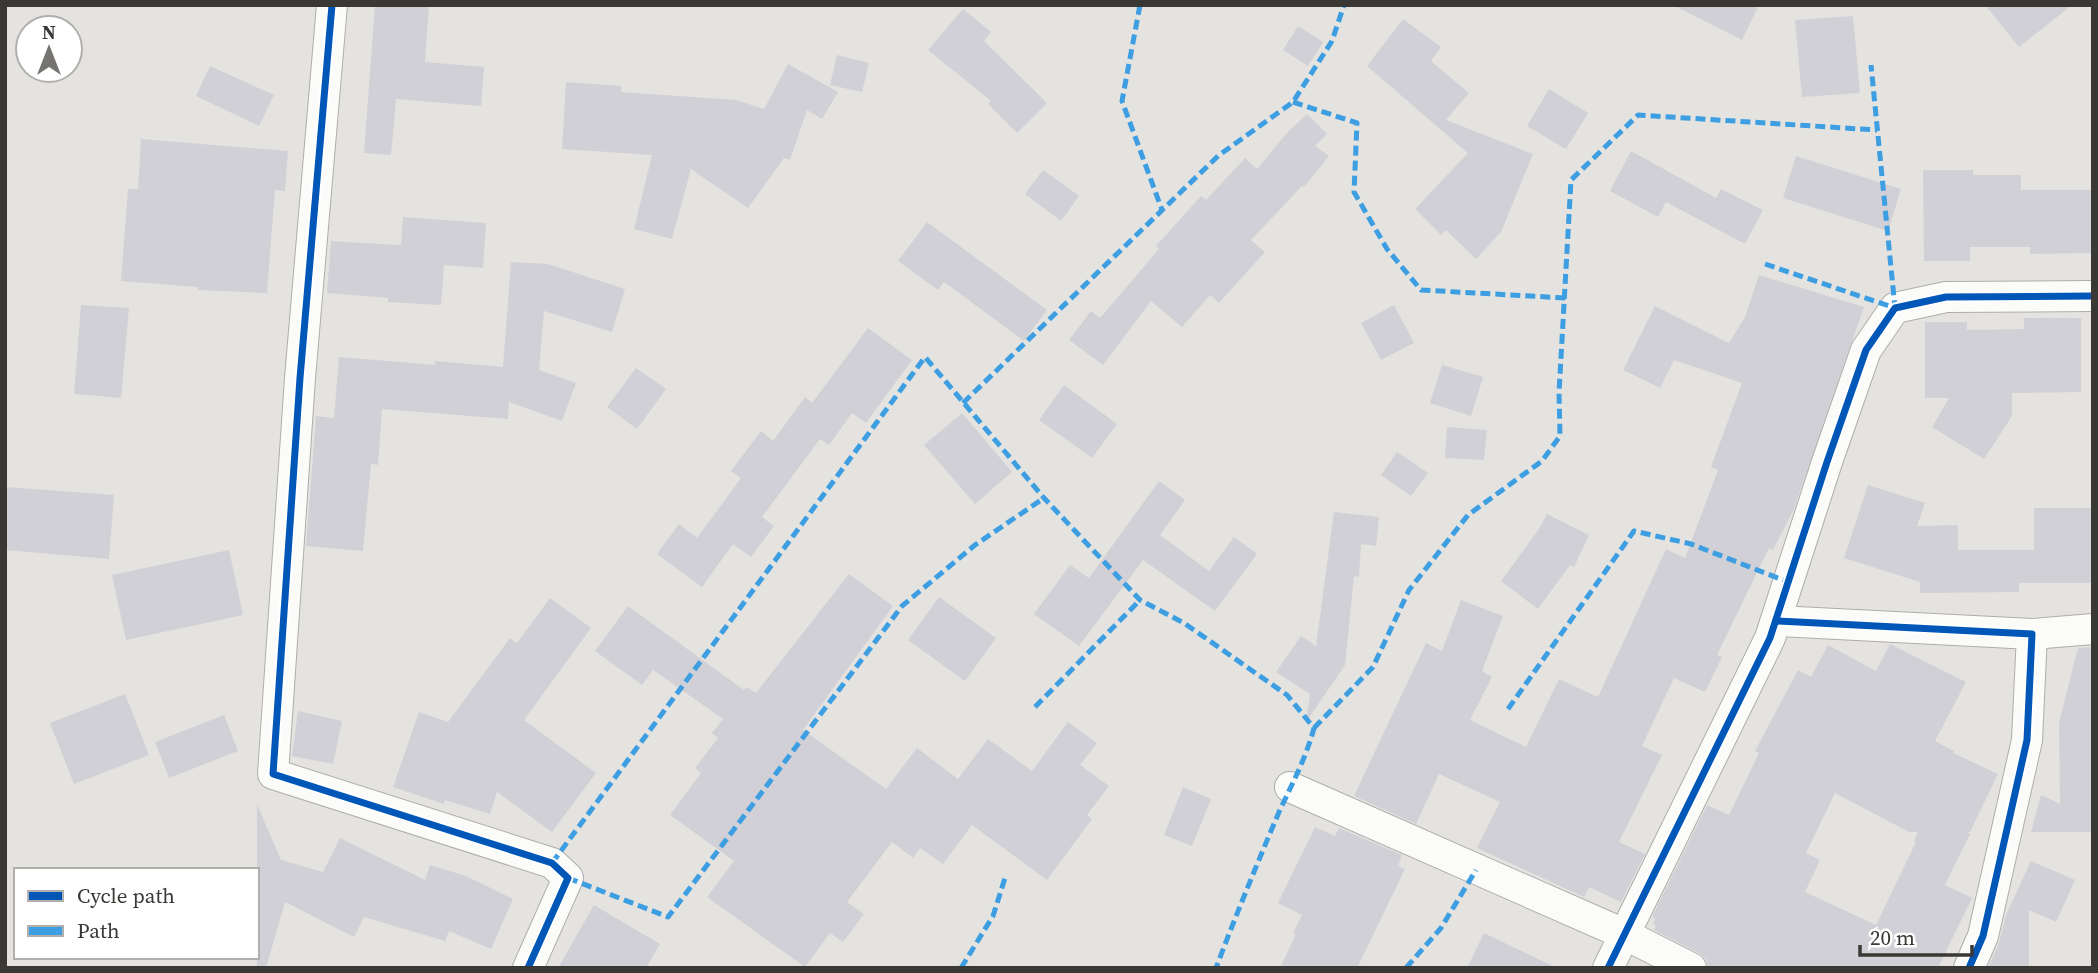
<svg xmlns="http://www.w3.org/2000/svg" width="2098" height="973" viewBox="0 0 2098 973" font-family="'Source Serif 4',serif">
<rect width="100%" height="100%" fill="#e5e3df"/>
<g fill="#d1d0d7" fill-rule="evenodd">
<polygon points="375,5 429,5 425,62 484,67 481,106 396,99 391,155 364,153"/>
<polygon points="1673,5 1759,5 1742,40"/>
<polygon points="1985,5 2072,5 2019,47"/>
<polygon points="963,9 991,32 984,41 1047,103 1017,133 988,104 991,101 928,50"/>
<polygon points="1853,16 1860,93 1802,97 1795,20"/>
<polygon points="1403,19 1441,47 1431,61 1469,93 1446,120 1533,154 1501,232 1476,259 1446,230 1441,235 1415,209 1468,153 1367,66"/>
<polygon points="1298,26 1323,42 1308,66 1283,50"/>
<polygon points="837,55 869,63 862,92 830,85"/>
<polygon points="788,64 838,92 822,119 807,110 790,160 784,158 748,208 691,169 672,239 634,229 652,155 562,149 566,82 621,86 621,92 736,100 764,109"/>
<polygon points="210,66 274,95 259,126 196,96"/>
<polygon points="1549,89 1588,113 1566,149 1527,126"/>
<polygon points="1307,114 1327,134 1315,146 1329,156 1304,187 1302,186 1251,240 1265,252 1219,303 1210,295 1182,327 1151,301 1103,365 1069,340 1091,311 1100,318 1159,249 1156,246 1201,196 1206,200 1245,158 1257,169 1286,134"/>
<polygon points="141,139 288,151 285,191 275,190 267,293 198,290 198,287 121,281 128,189 138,189"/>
<polygon points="1631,151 1716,198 1721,189 1763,210 1745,244 1666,202 1658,217 1610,191"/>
<polygon points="1796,156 1901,189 1888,231 1783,198"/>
<polygon points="1043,170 1079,196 1061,221 1025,194"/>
<polygon points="1923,170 1973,170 1973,175 2021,175 2021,190 2093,190 2093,253 2030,254 2030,247 1970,247 1970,261 1924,261"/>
<polygon points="403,217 486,223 483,268 444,265 441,305 388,302 388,298 327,293 331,241 401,245"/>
<polygon points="927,222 1047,310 1024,341 944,282 938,290 898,261"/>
<polygon points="511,262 548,264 625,289 612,332 544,311 539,370 576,383 562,421 509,402 508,419 382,409 378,465 371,464 363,551 306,546 316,416 334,418 339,357 435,365 435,361 503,367"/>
<polygon points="1759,275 1864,307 1793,511 1773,550 1769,548 1717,655 1722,657 1705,692 1674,678 1642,746 1662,755 1619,842 1645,854 1621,902 1589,887 1584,897 1477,848 1500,802 1439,774 1416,824 1354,796 1426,643 1442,651 1461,600 1503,616 1482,671 1492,677 1470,720 1526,747 1559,679 1598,697 1666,549 1685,558 1718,470 1711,467 1742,383 1674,360 1660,388 1623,370 1655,306 1729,343 1745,317"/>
<polygon points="81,305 129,308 121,398 74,394"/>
<polygon points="1394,305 1414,343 1381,360 1361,323"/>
<polygon points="2024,318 2081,318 2081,392 2012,393 2012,416 1984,459 1932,427 1949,398 1925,398 1925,322 1967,322 1967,330 2024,329"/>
<polygon points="868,328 912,360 866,423 852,413 829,445 820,439 762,517 774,526 751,557 733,544 702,587 657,554 679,524 697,538 741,478 731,471 761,431 773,441 805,397 812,403"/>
<polygon points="1442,365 1483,377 1471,416 1430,403"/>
<polygon points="636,368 666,389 637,429 607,407"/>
<polygon points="1064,385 1117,424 1092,458 1039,420"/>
<polygon points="962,413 1012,472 975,504 924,445"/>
<polygon points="1447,427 1487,430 1484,460 1445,458"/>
<polygon points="1397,452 1428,473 1411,496 1381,475"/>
<polygon points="1159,481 1185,500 1160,535 1209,571 1234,537 1257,554 1215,611 1143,560 1079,646 1034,614 1070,565 1089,578"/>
<polygon points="1868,485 1925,503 1917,526 1958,525 1958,550 2034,550 2034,508 2093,508 2093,583 2019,583 2019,592 1920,593 1920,582 1844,558"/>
<polygon points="5,487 114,495 109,559 5,550"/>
<polygon points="1334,512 1379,517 1376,546 1361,544 1359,577 1354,576 1345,665 1306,722 1310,694 1276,672 1301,636 1316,646"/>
<polygon points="1547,514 1589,535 1574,567 1570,565 1538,609 1501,581 1539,529"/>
<polygon points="229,550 243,615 126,640 112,575"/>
<polygon points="849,574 893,606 803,730 886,789 917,748 958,779 988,739 1032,771 1068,722 1097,743 1080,765 1109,786 1087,815 1092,819 1047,880 972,825 943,864 920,848 913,858 892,842 847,902 864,914 843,942 830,933 805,967 707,897 734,861 670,815 701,773 695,768 718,738 712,733 723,719 653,670 642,685 595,651 628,606 744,690 747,687 756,693"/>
<polygon points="939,597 996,638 965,681 908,640"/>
<polygon points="550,598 591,628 524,720 596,773 552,832 497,792 490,814 445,800 444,804 393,787 419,712 448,722 510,638 517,643"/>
<path d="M1890,644L1966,682L1935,741L1954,751L1953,753L1998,774L1970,832H1967L1970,834L1945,885L1972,898L1938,968H1708L1706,959L1699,953L1654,930L1656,926L1653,924L1655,919L1652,917L1707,805L1729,815L1759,753L1755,751L1798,670L1811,677L1828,645L1876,671ZM1835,793L1909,832H1918L1914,841L1916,842L1876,925L1805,892L1820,860L1806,853Z"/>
<polygon points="2093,647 2093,832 2031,832 2041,795 2060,804 2059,723 2078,648"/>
<polygon points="125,694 149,755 74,784 50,723"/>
<polygon points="298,711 342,721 333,764 292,756"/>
<polygon points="224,715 238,751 169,778 155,742"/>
<polygon points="1183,787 1211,799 1192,846 1164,835"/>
<polygon points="257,804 281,860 323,872 340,838 425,880 430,865 466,876 513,899 491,949 449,931 445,941 364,917 354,937 285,902 266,968 257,968"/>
<polygon points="1315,827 1335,836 1339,828 1402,855 1398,866 1405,869 1357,968 1280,968 1296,934 1293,933 1302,915 1278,903"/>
<polygon points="2031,861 2075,880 2056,922 2029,910 2029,968 1988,968 1999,943 2006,915"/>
<polygon points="594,905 660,944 646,968 558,968"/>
<polygon points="1484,933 1557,968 1467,968"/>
</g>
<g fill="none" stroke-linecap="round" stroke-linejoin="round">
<defs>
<g id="street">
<polyline points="332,5 300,378 273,774 552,863 568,878 528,968"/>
<polyline points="1776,621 2032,634 2027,740 1983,936 1969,968"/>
<polyline points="2032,634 2093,629"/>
<polyline points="1290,787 1624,934 1691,968"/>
<polyline points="1608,968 1770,638 1827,462 1866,350 1895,308 1946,297 2093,296"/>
</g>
</defs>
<use href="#street" stroke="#afadaa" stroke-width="32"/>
<use href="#street" stroke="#fbfbfa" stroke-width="30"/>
<g stroke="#3e9ee2" stroke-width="5" stroke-dasharray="10 5" stroke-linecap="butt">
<polyline points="1140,5 1122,101 1162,210"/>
<polyline points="1293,102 1357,123 1354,192 1387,249 1421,290 1566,298"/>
<polyline points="1765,264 1895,308 1871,65"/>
<polyline points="963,403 1218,156 1293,102 1332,41 1344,5"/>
<polyline points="1035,707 1140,600"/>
<polyline points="1508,709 1634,531 1691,544 1788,582"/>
<polyline points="1314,728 1373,667 1409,590 1468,515 1542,461 1560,436 1559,393 1571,180 1638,115 1877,130"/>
<path d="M552,863L925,357L1044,498L1140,600L1184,623L1287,695L1314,728C1306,758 1292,784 1279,812C1257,864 1236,915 1216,968"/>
<polyline points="568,878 668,917 902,606 975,545 1044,498"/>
<polyline points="961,968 993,916 1005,878"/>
<polyline points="1406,968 1441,928 1476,870"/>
</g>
<defs>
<g id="cycleway">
<polyline points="332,5 300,378 273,774 552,863 568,878 528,968"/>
<polyline points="1776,621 2032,634 2027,740 1983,936 1969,968"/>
<polyline points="1608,968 1770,638 1827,462 1866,350 1895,308 1946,297 2093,296"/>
</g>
</defs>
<use href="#cycleway" stroke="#fff" stroke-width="11"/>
<use href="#cycleway" stroke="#0057b8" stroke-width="7"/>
</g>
<rect width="2098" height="973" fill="none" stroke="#3a3835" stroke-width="14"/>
<rect x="14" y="868" width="245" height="91" fill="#ffffff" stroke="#b0afae" stroke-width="2"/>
<rect x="28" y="891" width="35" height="10" fill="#0057b8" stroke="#b0afae" stroke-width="2"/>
<text x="77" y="903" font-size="21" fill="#3a3835">Cycle path</text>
<rect x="28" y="926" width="35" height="10" fill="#3e9ee2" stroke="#b0afae" stroke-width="2"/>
<text x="77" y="938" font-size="21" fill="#3a3835">Path</text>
<g transform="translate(49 49)"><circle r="33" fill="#ffffff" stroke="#b0afae" stroke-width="2"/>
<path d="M0-5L12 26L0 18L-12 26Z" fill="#767470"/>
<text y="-10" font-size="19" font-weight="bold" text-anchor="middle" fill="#3a3835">N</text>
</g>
<path d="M1860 945v10h112v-10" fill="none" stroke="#3a3835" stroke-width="3.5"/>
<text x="1870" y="945" font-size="21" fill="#3a3835" stroke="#ffffff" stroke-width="5" paint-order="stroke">20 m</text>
</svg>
